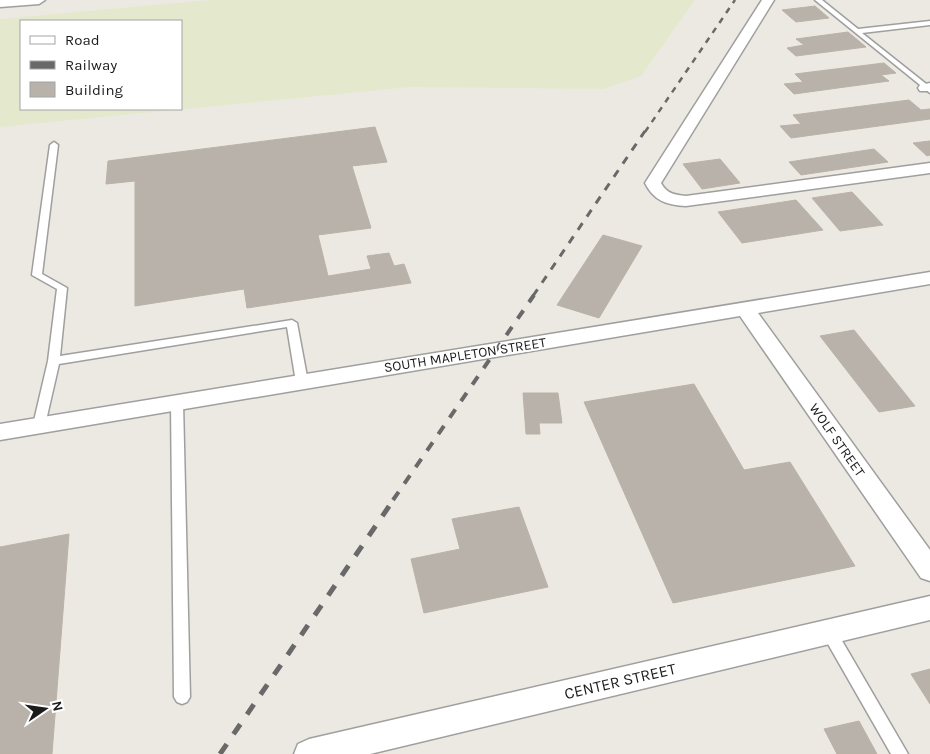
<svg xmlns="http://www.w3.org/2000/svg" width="930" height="754" viewBox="0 0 930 754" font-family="Karla,sans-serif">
<rect width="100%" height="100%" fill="#ece9e2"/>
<path fill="#e4e9ce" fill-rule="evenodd" d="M209,0H695L641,76L604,89L410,87L0,127V19ZM21,21H181V109H21Z"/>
<g fill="#b8b2ab" stroke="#bbb2a6">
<polygon points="815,6 829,18 796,22 782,10"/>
<polygon points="848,32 866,47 796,56 787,48 804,45 796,39"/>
<polygon points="884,63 896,73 881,75 889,81 794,94 784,84 803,82 795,74"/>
<polygon points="909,100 921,110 930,109 930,119 791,138 780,126 801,124 793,115"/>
<polygon points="375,127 387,162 352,166 371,228 318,235 328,276 371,269 367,256 389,253 394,266 404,264 411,283 247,308 244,289 135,306 135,181 106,184 108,161"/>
<polygon points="930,141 930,155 927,156 913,143"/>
<polygon points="874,149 888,162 801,175 789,162"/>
<polygon points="720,159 740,183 702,189 683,164"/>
<polygon points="852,192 883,225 840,231 812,198"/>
<polygon points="796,200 823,230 742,243 718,212"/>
<polygon points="603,235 642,246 599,318 557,305"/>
<polygon points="854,330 915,406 879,412 820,336"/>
<polygon points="694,384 744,470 790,462 855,566 673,603 584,402"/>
<polygon points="523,393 558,393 562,423 539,423 540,434 526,434"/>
<polygon points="519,507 548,587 424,613 411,559 460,549 452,519"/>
<polygon points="69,534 52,754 0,754 0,547"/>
<polygon points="930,669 930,704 911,674"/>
<polygon points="859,721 877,754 837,754 824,729"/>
</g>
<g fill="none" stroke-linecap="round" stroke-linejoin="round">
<defs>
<g id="service">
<polygon points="815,0 822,0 858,29 930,21 930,25 862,33 930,87 930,93"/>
<polygon points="54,142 58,145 42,274 67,288 60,356 292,320 297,323 308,382 306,385 298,385 296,382 287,327 59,364 45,425 43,428 35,428 33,425 48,361 57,289 32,275 50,145"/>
<polygon points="177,399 183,403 190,697 187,702 182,704 177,702 174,697 171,403"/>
<polygon points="829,626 834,627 908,754 891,754 824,637 822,632 824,627"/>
</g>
<g id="minor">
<polygon points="0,0 45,0 39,4 0,7"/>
<path d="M762,0H774L661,183C667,194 675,195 686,196L930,163V173L686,206C667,205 654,201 645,183Z"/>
<polygon points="930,83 930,91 920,91 918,88 920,85"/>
<polygon points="930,272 930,284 758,313 930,550 930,581 921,578 740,316 0,440 0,424"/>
<polygon points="930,596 930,620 370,754 294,754 298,744 309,739"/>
</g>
</defs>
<use href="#service" stroke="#9f9f9f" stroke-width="3"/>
<use href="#minor" stroke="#9f9f9f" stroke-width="3"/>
<use href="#service" fill="#fff" fill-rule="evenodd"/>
<use href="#minor" fill="#fff" fill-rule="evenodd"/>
<polyline stroke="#696969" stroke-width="2.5" stroke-dasharray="6 6" stroke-linecap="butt" points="645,132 735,0"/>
<polyline stroke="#696969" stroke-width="3" stroke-dasharray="8 8" stroke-linecap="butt" points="533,296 645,131"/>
<polyline stroke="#696969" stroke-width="4" stroke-dasharray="10 10" stroke-linecap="butt" points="393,500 534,295"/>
<polyline stroke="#696969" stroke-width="5" stroke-dasharray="12 12" stroke-linecap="butt" points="220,754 394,499"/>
</g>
<g text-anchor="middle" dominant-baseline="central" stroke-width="4" stroke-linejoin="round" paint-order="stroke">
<g font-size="14" fill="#1b1b1b" stroke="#fff">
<text transform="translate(465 355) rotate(-9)">SOUTH MAPLETON STREET</text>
<text transform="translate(837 440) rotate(55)">WOLF STREET</text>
</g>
<g font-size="16" fill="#1b1b1b" stroke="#fff">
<text transform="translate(620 681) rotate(-13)">CENTER STREET</text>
</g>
</g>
<rect x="20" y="20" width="162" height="90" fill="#ffffff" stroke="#a4a4a4"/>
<rect x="30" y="36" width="25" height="8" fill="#ffffff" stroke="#a4a4a4"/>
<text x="65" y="45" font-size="15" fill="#1b1b1b">Road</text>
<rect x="30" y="61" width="25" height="8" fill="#696969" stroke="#a4a4a4"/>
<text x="65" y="70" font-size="15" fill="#1b1b1b">Railway</text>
<rect x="30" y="82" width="25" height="15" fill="#b8b2ab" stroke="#a4a4a4"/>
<text x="65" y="95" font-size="15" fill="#1b1b1b">Building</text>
<g transform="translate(45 709) rotate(77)" stroke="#ffffff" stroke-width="4" paint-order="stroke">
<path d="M0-4L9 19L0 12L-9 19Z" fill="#1b1b1b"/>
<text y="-8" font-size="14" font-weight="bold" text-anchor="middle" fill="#1b1b1b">N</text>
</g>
</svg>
